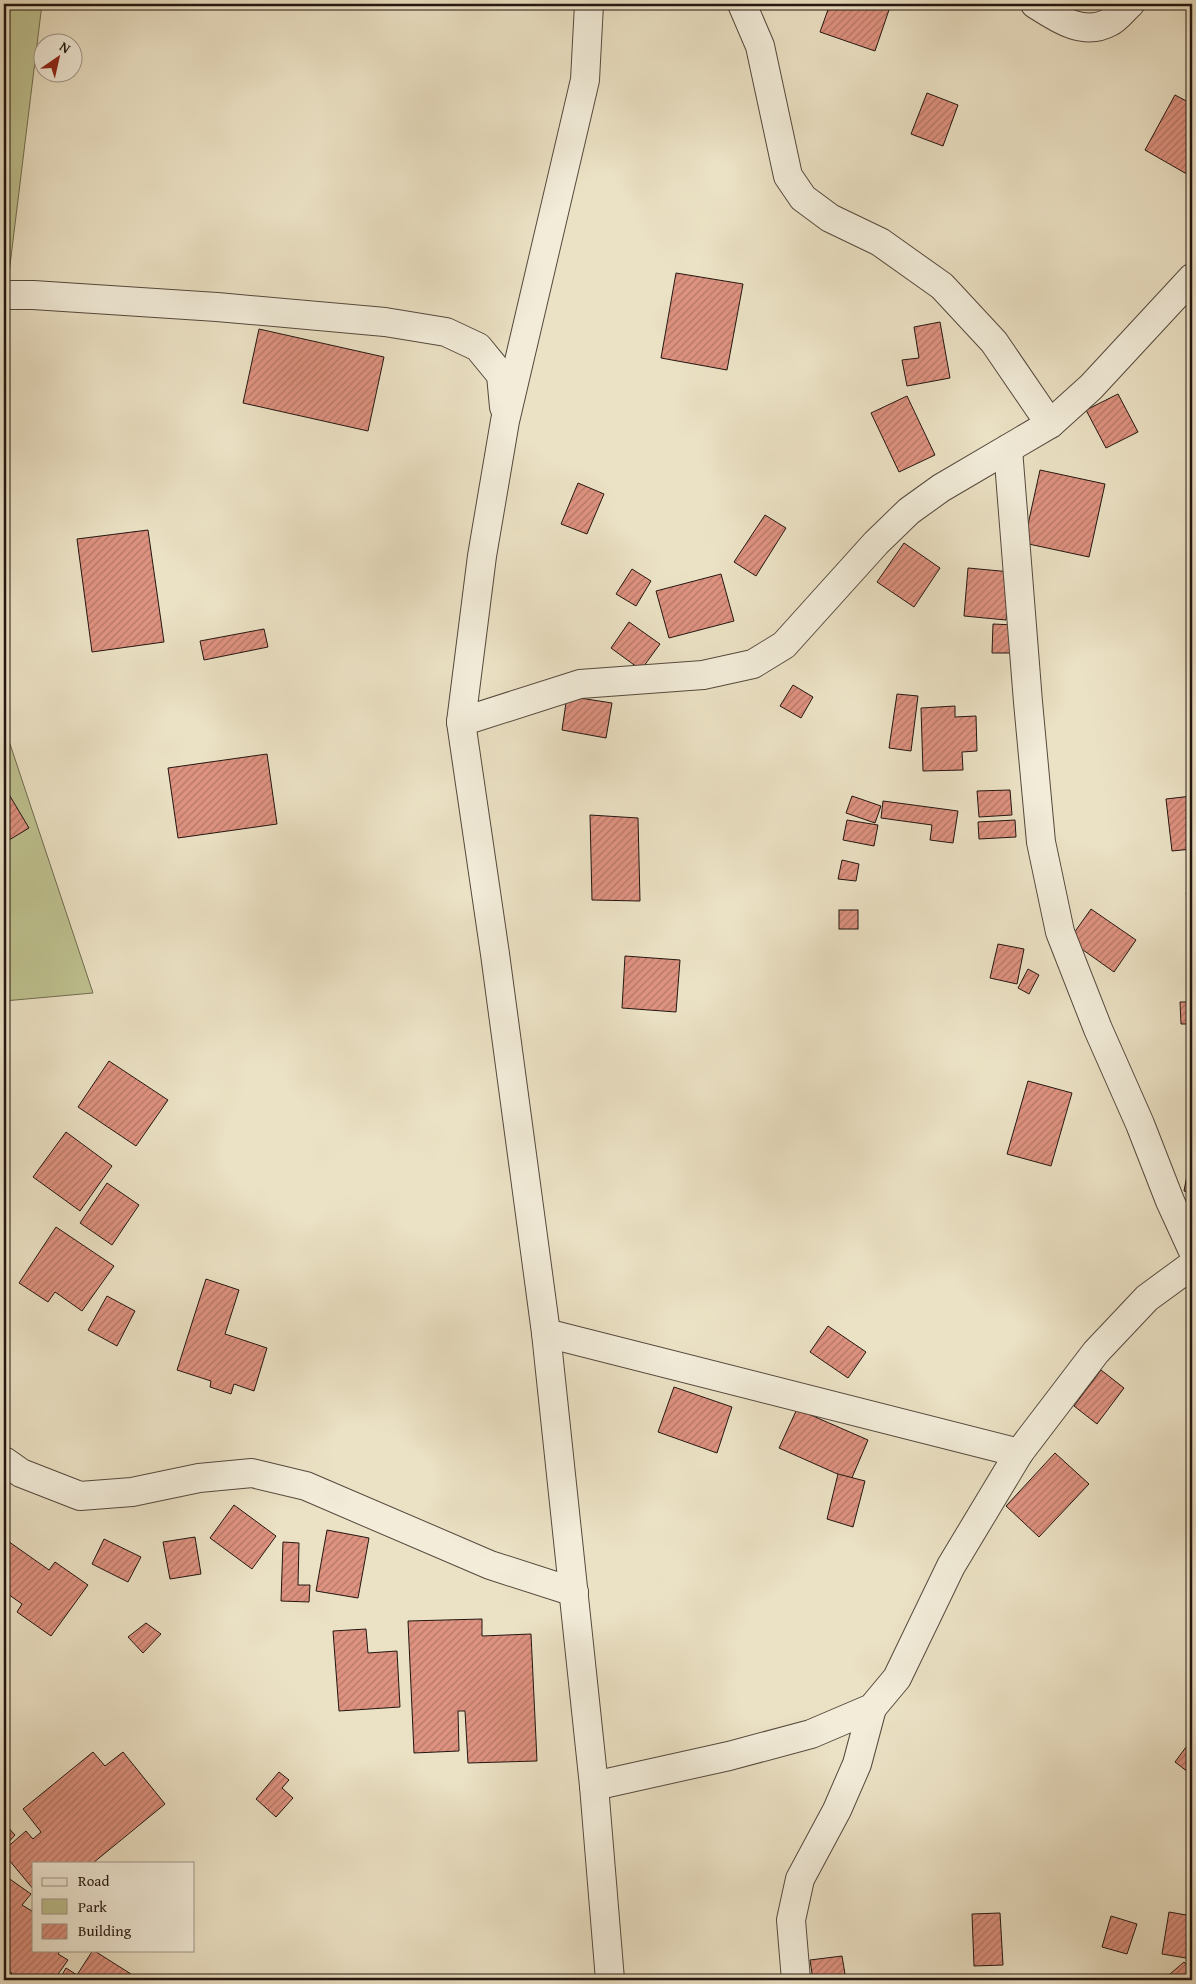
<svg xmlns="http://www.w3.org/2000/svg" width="1196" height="1984" viewBox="0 0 1196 1984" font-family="'Gentium Book Plus',serif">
<defs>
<pattern id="building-hatch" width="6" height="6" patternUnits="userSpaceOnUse" patternTransform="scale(1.25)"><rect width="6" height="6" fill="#de9280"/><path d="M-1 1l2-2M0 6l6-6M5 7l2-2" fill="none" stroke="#b47667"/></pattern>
</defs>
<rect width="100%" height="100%" fill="#ebe1c4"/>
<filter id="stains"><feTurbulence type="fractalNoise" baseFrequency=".004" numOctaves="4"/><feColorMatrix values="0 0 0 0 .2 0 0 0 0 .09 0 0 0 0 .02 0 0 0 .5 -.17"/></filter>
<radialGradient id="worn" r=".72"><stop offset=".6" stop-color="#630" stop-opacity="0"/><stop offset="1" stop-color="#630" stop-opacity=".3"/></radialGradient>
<g fill="#bec18f" stroke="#706c50">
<polygon points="4,4 42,4 4,314"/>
<polygon points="4,726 93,993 4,1001"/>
</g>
<g fill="url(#building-hatch)" stroke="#231610">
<polygon points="830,4 891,4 875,51 820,32"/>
<polygon points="927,93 958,105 943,146 911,134"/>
<polygon points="1175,95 1192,104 1192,177 1145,150"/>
<polygon points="676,273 743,284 727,370 661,358"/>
<polygon points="940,322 950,378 907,386 902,360 919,358 914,327"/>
<polygon points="259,329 384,357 368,431 243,403"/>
<polygon points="1118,394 1138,432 1106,448 1086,410"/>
<polygon points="907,396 935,455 899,472 871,413"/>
<polygon points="1040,470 1105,484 1089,557 1024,543"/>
<polygon points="578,483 604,494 587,534 561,524"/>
<polygon points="765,515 786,528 756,576 734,562"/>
<polygon points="148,530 164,642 92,652 77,539"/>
<polygon points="904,543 940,568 914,607 877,582"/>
<polygon points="968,568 1011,572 1006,620 964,616"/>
<polygon points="632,569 651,581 636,606 616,594"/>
<polygon points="721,574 734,621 669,638 656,591"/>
<polygon points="629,622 660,644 641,670 611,648"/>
<polygon points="993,624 1014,625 1014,653 992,653"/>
<polygon points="264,629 268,647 204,660 200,641"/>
<polygon points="793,685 813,697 801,718 780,706"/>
<polygon points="897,694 918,696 911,751 889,748"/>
<polygon points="567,696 612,703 606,738 562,730"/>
<polygon points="955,706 955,717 976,716 977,751 962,752 963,770 923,771 921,708"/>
<polygon points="267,754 277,824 178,838 168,768"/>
<polygon points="4,786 29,828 9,840 4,831"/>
<polygon points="1010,790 1012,815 979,817 977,791"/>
<polygon points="852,796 881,806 875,823 846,813"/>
<polygon points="1192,796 1192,849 1172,851 1166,799"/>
<polygon points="883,801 958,811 953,843 930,840 932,825 881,818"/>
<polygon points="590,815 638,818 640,901 592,900"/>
<polygon points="847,820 878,825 874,846 843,840"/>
<polygon points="1015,820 1016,837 979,839 978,822"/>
<polygon points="842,860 859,864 856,881 838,879"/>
<polygon points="1192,877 1192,896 1186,894"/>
<polygon points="1091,909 1136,940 1114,972 1069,940"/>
<rect x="839" y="910" width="19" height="19"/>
<polygon points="998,944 1024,949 1017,984 990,978"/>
<polygon points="625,956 680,960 676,1012 622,1008"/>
<polygon points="1028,969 1039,975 1029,994 1018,988"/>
<polygon points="1180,1002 1192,1002 1192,1024 1181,1024"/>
<polygon points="109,1061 168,1100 136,1146 78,1107"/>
<polygon points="1028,1081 1072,1093 1051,1166 1007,1154"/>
<polygon points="66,1132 112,1166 80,1211 33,1177"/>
<polygon points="1192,1150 1192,1193 1184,1191"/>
<polygon points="107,1183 139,1205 112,1245 80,1223"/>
<polygon points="56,1227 114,1266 82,1311 55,1292 48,1302 19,1283"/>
<polygon points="206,1279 239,1290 225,1334 267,1348 254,1391 234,1384 231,1394 210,1387 211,1381 177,1370"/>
<polygon points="107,1296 135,1311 117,1346 88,1330"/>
<polygon points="828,1326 866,1352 848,1378 810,1352"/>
<polygon points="1101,1370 1124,1388 1097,1424 1074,1406"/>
<polygon points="674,1387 732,1407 717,1453 658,1432"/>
<polygon points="797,1409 868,1440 851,1480 779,1448"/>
<polygon points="1055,1453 1089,1484 1039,1537 1006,1506"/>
<polygon points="838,1474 865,1481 853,1527 827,1519"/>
<polygon points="234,1505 276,1536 252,1569 210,1538"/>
<polygon points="327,1530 369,1538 358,1598 316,1591"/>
<polygon points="195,1537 201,1574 170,1579 163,1542"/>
<polygon points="5,1539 49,1570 55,1562 88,1585 51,1636 17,1612 22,1604 5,1592 4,1593"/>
<polygon points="104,1539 141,1557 128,1582 92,1564"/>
<polygon points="283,1542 299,1543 298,1585 310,1585 309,1602 281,1601"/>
<polygon points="482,1619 482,1636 531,1634 537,1761 468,1763 465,1711 458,1711 459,1751 414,1753 408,1621"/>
<polygon points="146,1623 161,1634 143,1653 128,1637"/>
<polygon points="366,1629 368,1653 397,1651 400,1707 339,1711 333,1631"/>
<polygon points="1192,1739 1192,1775 1175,1762"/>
<polygon points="93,1752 105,1766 123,1752 165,1804 93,1863 34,1863 34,1890 4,1854 4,1850 26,1831 33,1839 41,1832 23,1809"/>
<polygon points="279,1772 289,1780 282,1788 293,1798 276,1817 256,1799"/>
<polygon points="4,1823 15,1835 4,1847"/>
<polygon points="4,1875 31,1894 22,1905 32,1911 34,1909 34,1950 61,1950 58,1954 68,1960 54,1980 39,1980 30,1974 26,1980 8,1979 12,1973 4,1969"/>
<polygon points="1169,1912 1192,1916 1192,1959 1162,1954"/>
<polygon points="1000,1913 1003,1965 974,1966 972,1914"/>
<polygon points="1111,1916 1137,1924 1127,1954 1102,1947"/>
<polygon points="93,1950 131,1974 127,1980 59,1980 66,1968 77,1975"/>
<polygon points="842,1956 846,1980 813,1980 810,1960"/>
<polygon points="1184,1962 1192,1971 1192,1980 1163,1980"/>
<polygon points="759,1977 759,1980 729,1980"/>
<polygon points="1038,1978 1038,1980 983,1980 983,1979"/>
</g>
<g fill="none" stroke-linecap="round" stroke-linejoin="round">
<defs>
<g id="minor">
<polyline points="589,4 585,80 505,421 482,556 461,722 495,954 546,1333 594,1786 610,1980"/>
<polyline points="742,4 760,46 788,176 803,198 830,218 880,242 942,286 994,342 1050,424"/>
<path d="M1035,4C1057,18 1083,37 1110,22C1117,19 1124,9 1130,4"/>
<polyline points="4,295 33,295 217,307 385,322 446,332 478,347 501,375 504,407"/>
<polyline points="1008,449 1028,702 1041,842 1060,932 1098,1029 1140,1124 1170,1201 1192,1249"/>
<polyline points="461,722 580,684 703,675 753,664 784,645 876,543 909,511 941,488 1050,424 1091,387 1192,278"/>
<polyline points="546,1333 1019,1453"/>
<polyline points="4,1461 21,1473 80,1496 132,1492 199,1478 252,1473 306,1486 490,1565 574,1592"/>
<polyline points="594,1786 729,1756 811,1734 872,1708 897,1678 951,1566 1019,1453 1096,1352 1147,1298 1192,1265"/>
<polyline points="796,1980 791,1920 800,1879 837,1810 857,1764 872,1708"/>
</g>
</defs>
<use href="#minor" stroke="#55493d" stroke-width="30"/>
<use href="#minor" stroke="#f2ecd9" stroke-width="28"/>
</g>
<rect width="1196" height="1984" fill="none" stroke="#ebe1c4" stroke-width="20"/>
<rect x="5" y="5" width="1186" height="1974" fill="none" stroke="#231610" stroke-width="2.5"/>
<rect x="10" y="10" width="1176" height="1964" fill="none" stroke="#231610"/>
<rect x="32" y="1862" width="162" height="90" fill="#f2ecd9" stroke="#9f9689"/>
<rect x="42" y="1878" width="25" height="8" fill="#f2ecd9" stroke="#9f9689"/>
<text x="78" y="1886" font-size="15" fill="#231610">Road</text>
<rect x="42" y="1899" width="25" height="15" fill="#bec18f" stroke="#9f9689"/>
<text x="78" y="1912" font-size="15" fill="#231610">Park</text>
<rect x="42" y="1924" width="25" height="15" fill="url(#building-hatch)" stroke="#9f9689"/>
<text x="78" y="1936" font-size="15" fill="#231610">Building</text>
<g transform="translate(58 58) rotate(34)"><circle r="24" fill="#f2ecd9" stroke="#9f9689"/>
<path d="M0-4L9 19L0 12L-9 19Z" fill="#8f2418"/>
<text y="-8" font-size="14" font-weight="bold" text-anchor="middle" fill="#231610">N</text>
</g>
<rect width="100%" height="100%" filter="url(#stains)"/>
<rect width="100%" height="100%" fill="url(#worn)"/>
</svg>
